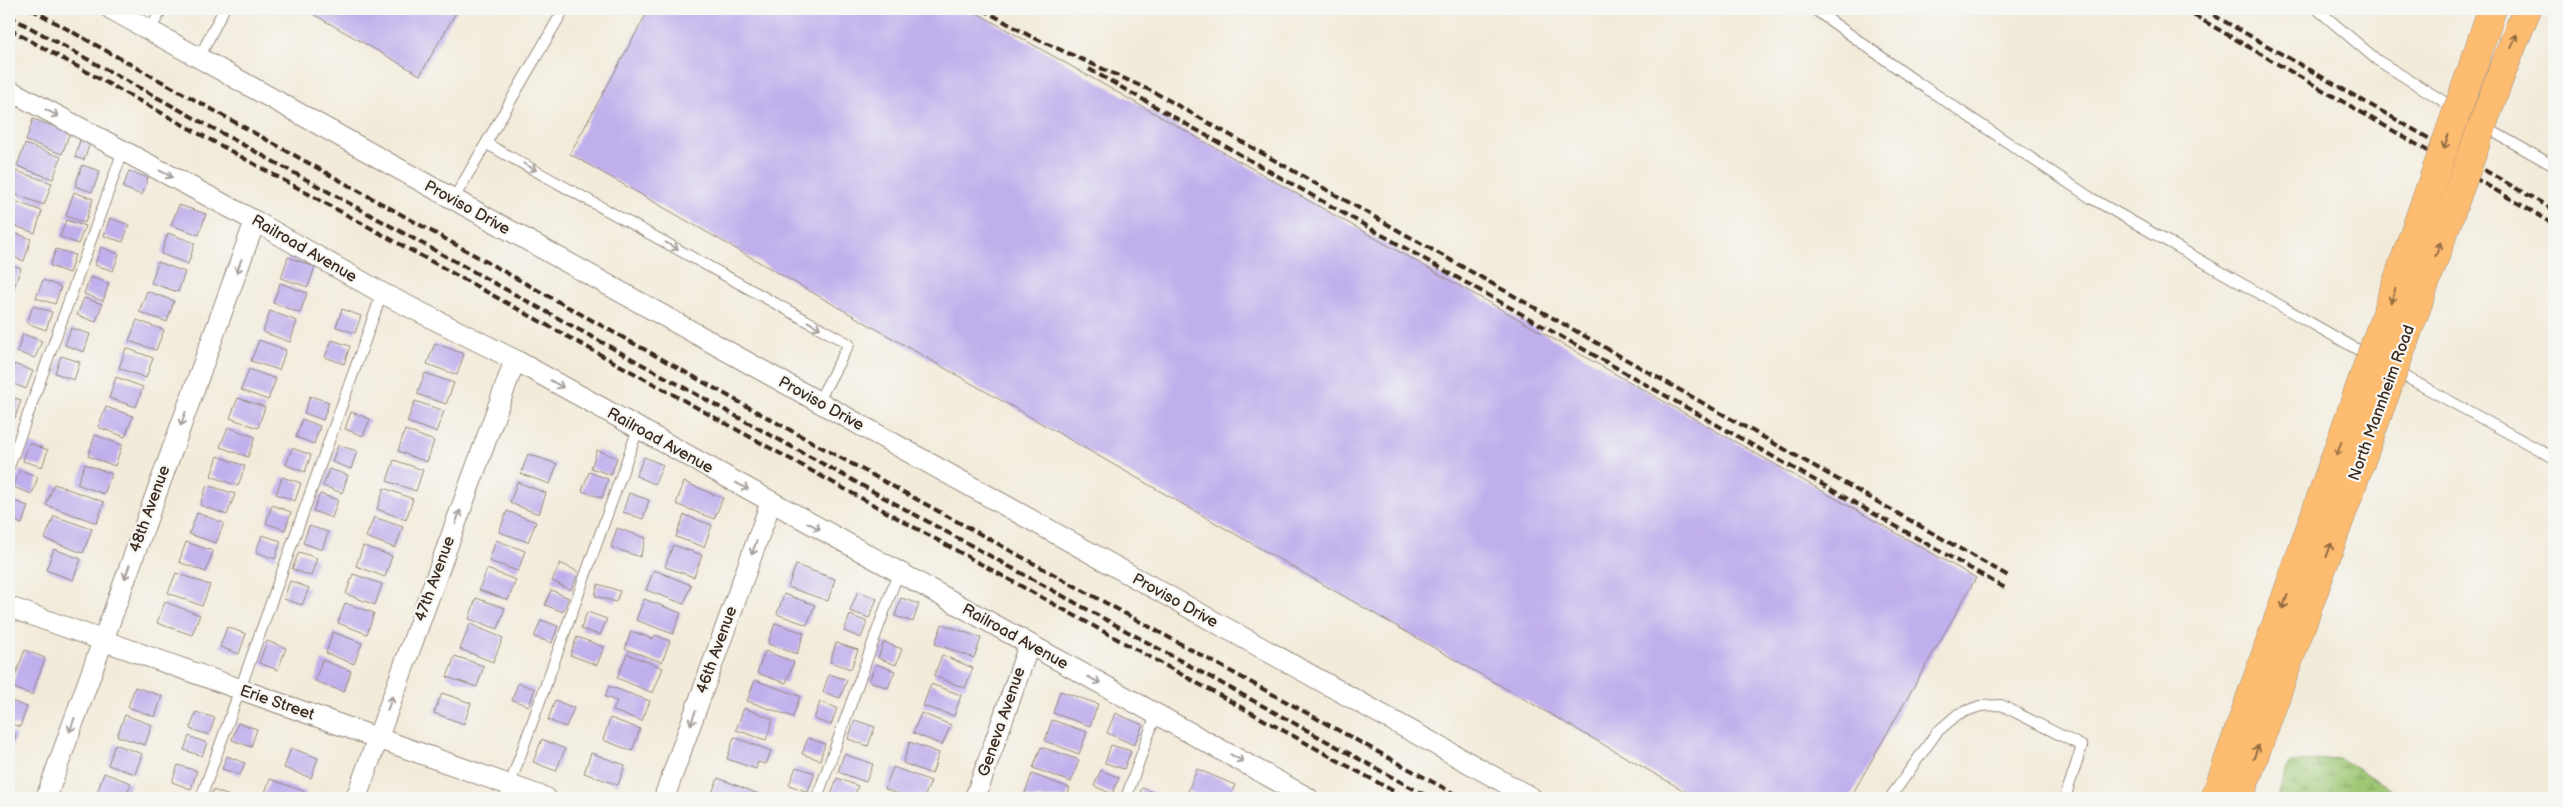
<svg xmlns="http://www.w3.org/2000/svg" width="2563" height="807" viewBox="0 0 2563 807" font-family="'Balsamiq Sans',sans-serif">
<defs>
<pattern id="wetland-marsh" width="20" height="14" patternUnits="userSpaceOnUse" patternTransform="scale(1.25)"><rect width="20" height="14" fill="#9fc875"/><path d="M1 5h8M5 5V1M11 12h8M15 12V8" fill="none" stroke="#83a35f"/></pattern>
</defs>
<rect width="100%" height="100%" fill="#f6f6f2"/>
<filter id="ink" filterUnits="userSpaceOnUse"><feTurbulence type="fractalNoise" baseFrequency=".02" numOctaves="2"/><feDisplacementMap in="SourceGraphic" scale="10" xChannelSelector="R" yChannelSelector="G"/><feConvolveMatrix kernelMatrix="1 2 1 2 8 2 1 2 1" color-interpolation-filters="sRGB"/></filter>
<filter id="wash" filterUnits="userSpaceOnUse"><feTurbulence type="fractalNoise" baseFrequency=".0096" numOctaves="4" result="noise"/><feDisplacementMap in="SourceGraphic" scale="20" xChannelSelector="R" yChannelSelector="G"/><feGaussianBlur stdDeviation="1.12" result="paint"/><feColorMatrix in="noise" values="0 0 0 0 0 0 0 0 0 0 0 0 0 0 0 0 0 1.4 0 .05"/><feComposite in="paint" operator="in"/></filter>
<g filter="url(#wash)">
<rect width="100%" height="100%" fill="#f2ebda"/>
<polygon fill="url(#wetland-marsh)" stroke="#6d794a" points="2339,758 2406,798 2277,798 2290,763"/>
<g id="blocks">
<g fill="#bfafec">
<polygon points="304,9 458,9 420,75"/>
<polygon points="649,9 970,9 1976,578 1850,798 1697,798 570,154"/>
<polygon points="33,119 70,132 62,154 26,141"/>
<polygon points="80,140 90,143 84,160 75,157"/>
<polygon points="25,144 61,157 53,179 17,166"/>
<polygon points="82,165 100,171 92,192 75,186"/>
<polygon points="16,171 52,183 44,205 9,192"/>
<polygon points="129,171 148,178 142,195 123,188"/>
<polygon points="74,192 93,199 85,223 66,216"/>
<polygon points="9,199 42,211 35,233 9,224"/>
<polygon points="179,205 206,214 199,235 171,225"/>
<polygon points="110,218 129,225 123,242 104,236"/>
<polygon points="66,220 85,226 78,244 60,237"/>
<polygon points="9,231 31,239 24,261 9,256"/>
<polygon points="168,233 195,243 188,264 161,254"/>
<polygon points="101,247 119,254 113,271 95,265"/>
<polygon points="56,249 75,255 69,273 50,266"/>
<polygon points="288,257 315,267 308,287 281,278"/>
<polygon points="158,262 185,272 178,292 151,283"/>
<polygon points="9,264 21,268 13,290 9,288"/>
<polygon points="90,277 109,283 103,301 84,294"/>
<polygon points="43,280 61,287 55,304 36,298"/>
<polygon points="280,283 307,293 300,313 273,303"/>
<polygon points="147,291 174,301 167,322 139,312"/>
<polygon points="84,298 102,304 96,322 77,315"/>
<polygon points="33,306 52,312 46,330 27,323"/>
<polygon points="342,309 361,316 355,333 336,327"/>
<polygon points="270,311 297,321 290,342 263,332"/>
<polygon points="137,320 164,330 156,350 129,341"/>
<polygon points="71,328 90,334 84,352 65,345"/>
<polygon points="23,334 42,341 35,358 17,352"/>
<polygon points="259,340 286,350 279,370 251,361"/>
<polygon points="332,340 350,346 344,364 325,357"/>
<polygon points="435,343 464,354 457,375 427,364"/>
<polygon points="126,348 153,358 146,378 119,368"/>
<polygon points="61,356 80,362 74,380 55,373"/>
<polygon points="14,364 33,371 26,389 9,382"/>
<polygon points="249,369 276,379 268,400 241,390"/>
<polygon points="425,373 454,383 446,404 417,394"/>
<polygon points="116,377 143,387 136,407 109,398"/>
<polygon points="9,396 21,400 15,418 9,415"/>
<polygon points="310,396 329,402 323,420 304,413"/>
<polygon points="238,398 265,407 258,428 230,418"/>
<polygon points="415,401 444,411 436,432 407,422"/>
<polygon points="106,407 133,416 125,437 98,427"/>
<polygon points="351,412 370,419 363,436 345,429"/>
<polygon points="302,419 320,426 314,444 296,437"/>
<polygon points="228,427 255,437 248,457 220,447"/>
<polygon points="405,430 434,441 427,462 398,451"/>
<polygon points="95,435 122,445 115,466 88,456"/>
<polygon points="29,443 48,450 42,467 23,461"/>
<polygon points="338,445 357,451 351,469 332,462"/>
<polygon points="292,448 311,455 305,472 286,465"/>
<polygon points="597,450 617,458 611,475 591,468"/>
<polygon points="528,454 557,464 550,484 521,474"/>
<polygon points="218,456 245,466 238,486 211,476"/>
<polygon points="644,457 663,465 655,484 636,476"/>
<polygon points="394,460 423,470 416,491 387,481"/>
<polygon points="85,464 112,474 104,494 77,484"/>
<polygon points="329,469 348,475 342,493 323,486"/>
<polygon points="20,470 38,477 32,494 13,487"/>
<polygon points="589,472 608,479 602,498 582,491"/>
<polygon points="282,477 301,483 295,501 276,494"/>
<polygon points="517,482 546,493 539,514 510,503"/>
<polygon points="684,482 723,498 714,519 676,504"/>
<polygon points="54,484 104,502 97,523 46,505"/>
<polygon points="207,485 235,494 227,515 200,505"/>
<polygon points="384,488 413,499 406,520 377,509"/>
<polygon points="629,493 649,500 643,519 623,512"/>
<polygon points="320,494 338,500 332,518 313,511"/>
<polygon points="9,499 28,506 22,524 9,519"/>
<polygon points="272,505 291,512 285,530 266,523"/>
<polygon points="507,511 536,522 528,542 499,532"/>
<polygon points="197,513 224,523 216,543 189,534"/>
<polygon points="684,515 712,525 704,547 676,537"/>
<polygon points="54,516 92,529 83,553 45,539"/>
<polygon points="374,517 403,527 395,548 366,537"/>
<polygon points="309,526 328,532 322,550 303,543"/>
<polygon points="617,528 646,538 640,557 611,547"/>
<polygon points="262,535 281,541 275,559 256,552"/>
<polygon points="496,540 525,551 518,571 489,561"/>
<polygon points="186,542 213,551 206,572 179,562"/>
<polygon points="673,545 702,555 694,577 665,567"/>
<polygon points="363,546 392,556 385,577 356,566"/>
<polygon points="54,549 81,559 73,580 46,570"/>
<polygon points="299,552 317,558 311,576 292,569"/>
<polygon points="560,563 579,572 571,590 552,581"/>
<polygon points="796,565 835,579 828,601 788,587"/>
<polygon points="487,569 516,580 508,600 479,590"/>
<polygon points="654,570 691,585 684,604 646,590"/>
<polygon points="176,573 210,585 202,606 168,593"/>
<polygon points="353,574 382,584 375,605 346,594"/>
<polygon points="290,581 309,588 302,605 284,599"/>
<polygon points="598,584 620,591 616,602 595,596"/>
<polygon points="551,590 569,598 563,612 545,605"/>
<polygon points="858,591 877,599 869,618 850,611"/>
<polygon points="784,594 815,605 807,625 777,614"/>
<polygon points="476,598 505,608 498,629 469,619"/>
<polygon points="901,598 919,604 913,622 895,616"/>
<polygon points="644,599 681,613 673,634 636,620"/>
<polygon points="165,602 200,615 192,635 157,623"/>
<polygon points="345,603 374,613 367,634 338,623"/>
<polygon points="587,612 607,619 600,635 581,629"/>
<polygon points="850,615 867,622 861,638 844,631"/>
<polygon points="541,620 558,626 552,643 534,637"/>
<polygon points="775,623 804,633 797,654 768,644"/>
<polygon points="470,624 503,638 493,662 460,649"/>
<polygon points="942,624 981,638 974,658 935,644"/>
<polygon points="227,627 246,634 239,654 220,647"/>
<polygon points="631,631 653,639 655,635 670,641 662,662 625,649"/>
<polygon points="333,632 362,643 354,664 326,653"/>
<polygon points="577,637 604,647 597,665 570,655"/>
<polygon points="267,641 286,648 278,670 259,663"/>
<polygon points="884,642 902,649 896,665 878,658"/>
<polygon points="836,643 858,650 851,669 830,662"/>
<polygon points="25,650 45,658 32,695 11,687"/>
<polygon points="765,651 794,662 786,683 757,673"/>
<polygon points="627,654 663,668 653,693 617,678"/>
<polygon points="942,655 973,668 965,688 934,676"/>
<polygon points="455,656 484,666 477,687 447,677"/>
<polygon points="322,660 351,671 344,692 315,681"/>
<polygon points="876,664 895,671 888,688 869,681"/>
<polygon points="829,674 847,680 840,698 823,692"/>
<polygon points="755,680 800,696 793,717 747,701"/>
<polygon points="518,683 535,689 529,706 512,700"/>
<polygon points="931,684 961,695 954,716 923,706"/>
<polygon points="609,686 650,701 642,721 613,711 617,701 605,697"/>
<polygon points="135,687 162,696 155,717 128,707"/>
<polygon points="1060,691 1098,704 1090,726 1053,713"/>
<polygon points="442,693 471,703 464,724 434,713"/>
<polygon points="9,700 27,707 20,727 9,723"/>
<polygon points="555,700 574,708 566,727 548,720"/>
<polygon points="820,702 837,708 831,725 814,719"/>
<polygon points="744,708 773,719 766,740 736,730"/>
<polygon points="196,712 215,718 209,735 190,729"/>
<polygon points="921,713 951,725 942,745 913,733"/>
<polygon points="1115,713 1143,725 1134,745 1107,733"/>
<polygon points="125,715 152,725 145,745 117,736"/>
<polygon points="610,718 640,729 632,751 603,740"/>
<polygon points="855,720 875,727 868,746 848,739"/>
<polygon points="1052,720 1087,732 1079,754 1045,741"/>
<polygon points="238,723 257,729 251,747 232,740"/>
<polygon points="9,732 16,735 9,755"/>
<polygon points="189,736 207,743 202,756 184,750"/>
<polygon points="734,737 771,751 766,764 758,762 756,769 727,759"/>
<polygon points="808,738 825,744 820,760 802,754"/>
<polygon points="542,739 565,749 556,771 533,762"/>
<polygon points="910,742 939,753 932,774 903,763"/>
<polygon points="115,744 142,754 135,774 108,765"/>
<polygon points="1111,745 1131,751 1124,769 1105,763"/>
<polygon points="1041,747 1079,760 1071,782 1033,768"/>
<polygon points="291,748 318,758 311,778 284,768"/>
<polygon points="591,753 625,765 618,785 584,773"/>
<polygon points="844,754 873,764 866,782 838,772"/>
<polygon points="227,756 245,763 240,775 222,769"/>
<polygon points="178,765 197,771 191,789 172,782"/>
<polygon points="796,767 815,773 808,792 789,785"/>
<polygon points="893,767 931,781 924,798 910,798 885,789"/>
<polygon points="1197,769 1235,785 1229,798 1206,798 1188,791"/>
<polygon points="1101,770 1119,778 1112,794 1094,786"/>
<polygon points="104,773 131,783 125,798 110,798 97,793"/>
<polygon points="1032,774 1070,788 1066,798 1031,798 1024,796"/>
<polygon points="718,778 766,797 766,798 710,798"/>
<polygon points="837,778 858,786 854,798 830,798"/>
<polygon points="270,779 306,792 304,798 263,798"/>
<polygon points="1142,788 1161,795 1160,798 1138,798"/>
<polygon points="213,790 232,797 231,798 210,798"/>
<polygon points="405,793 418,798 403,798"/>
</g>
</g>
</g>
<g filter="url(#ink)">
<use href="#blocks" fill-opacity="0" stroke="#968a7c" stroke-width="1"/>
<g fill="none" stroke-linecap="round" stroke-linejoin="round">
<defs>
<g id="lane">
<polyline points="1814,9 1914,80 2091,198 2369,356"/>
<polyline points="2317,9 2377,60 2456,109"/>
<polyline points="150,30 162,9"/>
<polyline points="199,58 224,9"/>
<polyline points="2483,126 2554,166"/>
<polyline points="487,144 849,344 818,402"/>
<polyline points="453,200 564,9"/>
<polyline points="2395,371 2554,458"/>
<polyline points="9,467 123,151"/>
<polyline points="201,798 382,293"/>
<polyline points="505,798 638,429"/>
<polyline points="817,798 898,573"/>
<polyline points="1126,798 1156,714"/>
<polyline points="1890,798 1937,732 1958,714 1980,706 2001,705 2082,746 2065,798"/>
</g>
<g id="street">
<polyline points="111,9 1532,798"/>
<polyline points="9,90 255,221 382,293 515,360 1308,798"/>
<polyline points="9,607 546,798"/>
<polyline points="46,798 255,221"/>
<polyline points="356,798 515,360"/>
<polyline points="664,798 771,502"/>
<polyline points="975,798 1029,645"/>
</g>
<g id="primary">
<polyline points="2474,63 2492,9"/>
<polyline points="2501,74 2527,9"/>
</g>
</defs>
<use href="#lane" stroke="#968a7c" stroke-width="12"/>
<use href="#street" stroke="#968a7c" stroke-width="22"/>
<use href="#primary" stroke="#968a7c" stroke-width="29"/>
<use href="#lane" stroke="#fff" stroke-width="10"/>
<use href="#street" stroke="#fff" stroke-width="20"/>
<use href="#primary" stroke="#febc70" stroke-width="28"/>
<g stroke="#3b2a1e" stroke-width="4" stroke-dasharray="8 4" stroke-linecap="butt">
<polyline points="31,9 759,413 1462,798"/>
<polyline points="982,9 1030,36 1154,92 2010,577"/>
<polyline points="2183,9 2554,224"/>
<polyline points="2203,9 2554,210"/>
<polyline points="9,16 1430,798"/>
<polyline points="9,29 1406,798"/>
<polyline points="1089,69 2005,588"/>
</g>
<defs>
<g id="primary-bridge">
<polyline points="2215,798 2474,63"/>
<polyline points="2239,798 2501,74"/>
</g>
</defs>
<use href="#primary-bridge" stroke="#968a7c" stroke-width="29" stroke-linecap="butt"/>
<use href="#primary-bridge" stroke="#febc70" stroke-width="28"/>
</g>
<defs><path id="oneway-shaft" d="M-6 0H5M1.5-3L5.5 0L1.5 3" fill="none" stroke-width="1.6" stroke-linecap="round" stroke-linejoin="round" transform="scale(1.25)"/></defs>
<g stroke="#936c43">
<use href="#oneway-shaft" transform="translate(2514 41) rotate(-69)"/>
<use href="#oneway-shaft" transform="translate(2446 142) rotate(109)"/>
<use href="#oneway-shaft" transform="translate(2438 249) rotate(-70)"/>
<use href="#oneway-shaft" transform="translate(2393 296) rotate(109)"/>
<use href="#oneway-shaft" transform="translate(2339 449) rotate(109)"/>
<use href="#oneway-shaft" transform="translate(2329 550) rotate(-70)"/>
<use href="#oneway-shaft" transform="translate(2285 602) rotate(110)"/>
<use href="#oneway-shaft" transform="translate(2256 752) rotate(-70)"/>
</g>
<g stroke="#a79f9a">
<use href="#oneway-shaft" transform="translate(52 113) rotate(28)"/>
<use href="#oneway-shaft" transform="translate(530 167) rotate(29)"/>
<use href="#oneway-shaft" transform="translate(166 174) rotate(28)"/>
<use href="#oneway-shaft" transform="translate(672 246) rotate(29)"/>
<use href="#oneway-shaft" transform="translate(239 266) rotate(110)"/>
<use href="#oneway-shaft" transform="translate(814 325) rotate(29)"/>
<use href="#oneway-shaft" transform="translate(557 384) rotate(29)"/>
<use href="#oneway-shaft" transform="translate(183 419) rotate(110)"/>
<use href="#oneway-shaft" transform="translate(742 486) rotate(29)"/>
<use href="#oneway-shaft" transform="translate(458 517) rotate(-70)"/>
<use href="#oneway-shaft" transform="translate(814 526) rotate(29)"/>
<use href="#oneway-shaft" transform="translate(754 548) rotate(110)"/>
<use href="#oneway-shaft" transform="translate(127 572) rotate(110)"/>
<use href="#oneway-shaft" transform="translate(1094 680) rotate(28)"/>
<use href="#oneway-shaft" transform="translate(390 703) rotate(-70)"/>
<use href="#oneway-shaft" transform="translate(693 718) rotate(110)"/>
<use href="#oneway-shaft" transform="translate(72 725) rotate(110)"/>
<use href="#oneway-shaft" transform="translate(1237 758) rotate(29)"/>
</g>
</g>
<g text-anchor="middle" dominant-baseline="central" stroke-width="4.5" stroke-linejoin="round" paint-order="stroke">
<g font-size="16" fill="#3b2a1e" stroke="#f6f6f2">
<text transform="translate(467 208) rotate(29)">Proviso Drive</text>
<text transform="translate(304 249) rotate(30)">Railroad Avenue</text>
<text transform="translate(2382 403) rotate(-70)">North Mannheim Road</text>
<text transform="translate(821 404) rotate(29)">Proviso Drive</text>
<text transform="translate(660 441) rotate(29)">Railroad Avenue</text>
<text transform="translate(150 509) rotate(-70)">48th Avenue</text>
<text transform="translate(435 579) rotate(-70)">47th Avenue</text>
<text transform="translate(1175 601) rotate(29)">Proviso Drive</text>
<text transform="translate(1015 637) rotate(29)">Railroad Avenue</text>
<text transform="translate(717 650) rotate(-70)">46th Avenue</text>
<text transform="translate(277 703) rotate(19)">Erie Street</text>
<text transform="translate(1002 722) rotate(-71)">Geneva Avenue</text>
</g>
</g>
<rect width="2563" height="807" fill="none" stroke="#f6f6f2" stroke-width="30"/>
</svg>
